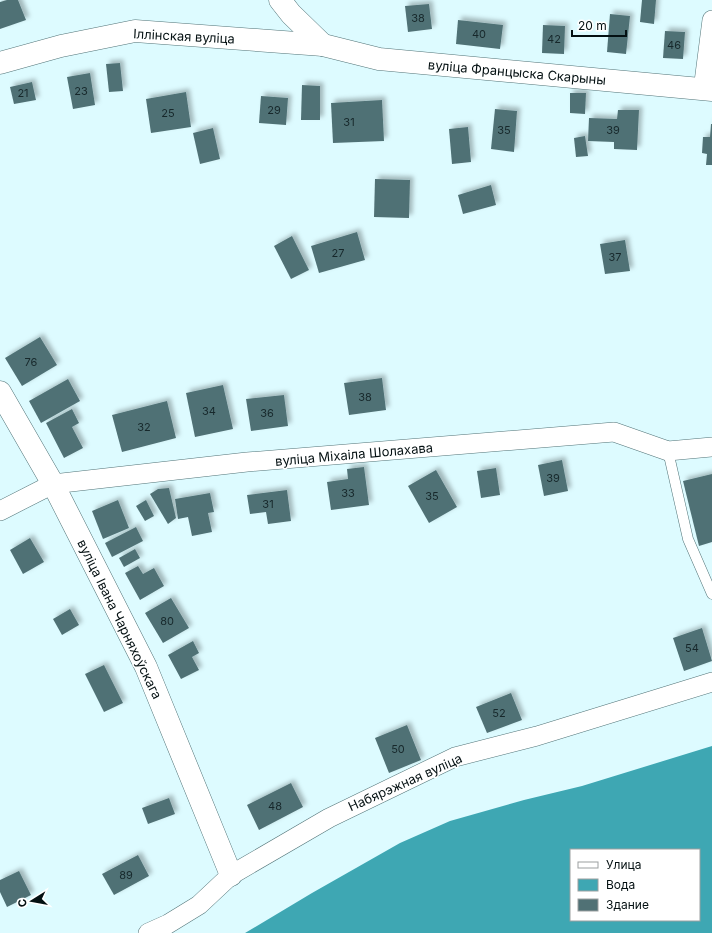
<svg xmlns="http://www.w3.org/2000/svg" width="712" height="933" viewBox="0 0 712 933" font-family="Inter,sans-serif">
<defs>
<filter id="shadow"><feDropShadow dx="3.5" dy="-3.5" stdDeviation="2" flood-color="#0004"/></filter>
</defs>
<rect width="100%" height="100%" fill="#ddfbff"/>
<path fill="#3ea7b3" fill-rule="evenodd" d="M712,746V933H245L312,893L400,843L450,821L524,800L582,786ZM571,850H699V920H571Z"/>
<g fill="#507175" filter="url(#shadow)">
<polygon points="7,0 18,0 26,20 0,29 0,2"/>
<polygon points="642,0 656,0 654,24 640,22"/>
<polygon points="429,4 432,29 408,32 405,6"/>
<polygon points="610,14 630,16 626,54 607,52"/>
<polygon points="458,20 503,25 500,49 456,44"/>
<polygon points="543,25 565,26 564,54 542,53"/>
<polygon points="665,31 685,32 683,59 663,58"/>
<polygon points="120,63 123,91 109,92 106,64"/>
<polygon points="90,73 95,105 73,109 67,77"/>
<polygon points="32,82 36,100 14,104 10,87"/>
<polygon points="302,85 320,86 320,120 301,120"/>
<polygon points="186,92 191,127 151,133 146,99"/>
<polygon points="570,93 586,93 585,114 570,113"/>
<polygon points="261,96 288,98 286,125 259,123"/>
<polygon points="382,100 384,141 333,143 331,103"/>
<polygon points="495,109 517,111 514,152 491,149"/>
<polygon points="618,110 639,110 637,150 614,149 614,142 588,141 589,118 617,119"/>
<polygon points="711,124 712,124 712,165 706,165 707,154 702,153 703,137 710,137"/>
<polygon points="468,127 471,162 452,164 449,129"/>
<polygon points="213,128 220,159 200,164 193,133"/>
<polygon points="585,136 588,156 576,157 574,138"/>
<polygon points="375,179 410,180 409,218 374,217"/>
<polygon points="491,185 496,205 463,214 458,195"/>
<polygon points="357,232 365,260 319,273 311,246"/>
<polygon points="292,236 309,270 291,279 274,246"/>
<polygon points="625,240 630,271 605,274 600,244"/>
<polygon points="40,337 57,365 22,386 5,358"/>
<polygon points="382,378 386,410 349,415 344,383"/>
<polygon points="68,379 80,401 41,423 29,401"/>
<polygon points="223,385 233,429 195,437 186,393"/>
<polygon points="284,395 288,426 251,431 246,399"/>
<polygon points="167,401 176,438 122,452 112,415"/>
<polygon points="72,409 79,423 72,427 83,448 64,458 46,423"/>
<polygon points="562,460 568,491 544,496 538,465"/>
<polygon points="364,467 369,505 331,510 327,482 348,479 347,469"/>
<polygon points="496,468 500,495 481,498 477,471"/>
<polygon points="436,470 457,507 429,523 408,486"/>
<polygon points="712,474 712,542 699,546 683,481"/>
<polygon points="169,488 176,518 168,524 150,494 158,489"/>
<polygon points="287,490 291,521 268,524 266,512 250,514 247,495"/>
<polygon points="210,493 214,512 208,513 212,532 192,536 188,517 178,519 175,499"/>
<polygon points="118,500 129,528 103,539 92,511"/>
<polygon points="146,500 154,516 145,521 136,506"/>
<polygon points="136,527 143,541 112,557 105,543"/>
<polygon points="30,538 44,562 23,574 10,550"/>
<polygon points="135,549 140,558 124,567 119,558"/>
<polygon points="138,566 143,574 154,568 164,586 140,600 125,573"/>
<polygon points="171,598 189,628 163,643 145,613"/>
<polygon points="70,609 79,625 62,635 53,619"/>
<polygon points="702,628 712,661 684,671 673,638"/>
<polygon points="193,641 199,653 192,657 199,670 181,679 168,655"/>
<polygon points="104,665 123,703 104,712 85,674"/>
<polygon points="511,693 522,720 487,733 476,707"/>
<polygon points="407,725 421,760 389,773 375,738"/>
<polygon points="291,783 303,807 259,830 247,805"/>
<polygon points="169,798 175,814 148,824 142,808"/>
<polygon points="138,855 149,876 114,895 102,874"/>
<polygon points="19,871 31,895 7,907 0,892 0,880"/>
</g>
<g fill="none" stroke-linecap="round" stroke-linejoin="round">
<defs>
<polyline id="service" points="668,451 688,539 712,594"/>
<g id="minor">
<polyline points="703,90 712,20"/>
<polyline points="0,511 53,484 247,462 614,432 668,451 712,447"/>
<polyline points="148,933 168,924 199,905 231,875 329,818 455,757 537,736 712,682"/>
</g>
<g id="tertiary">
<polyline points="0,63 61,46 135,31 323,45"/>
<polyline points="0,392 53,484 146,667 231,875"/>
</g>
<polyline id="secondary" points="280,0 291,14 323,45 379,59 712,90"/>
</defs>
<use href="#service" stroke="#527478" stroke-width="11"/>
<use href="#minor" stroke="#527478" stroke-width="20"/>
<use href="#tertiary" stroke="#527478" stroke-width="23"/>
<use href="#secondary" stroke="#527478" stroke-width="23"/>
<use href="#service" stroke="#fff" stroke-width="10"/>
<use href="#minor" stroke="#fff" stroke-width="19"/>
<use href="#tertiary" stroke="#fff" stroke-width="22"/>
<use href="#secondary" stroke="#fff" stroke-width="22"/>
</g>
<g text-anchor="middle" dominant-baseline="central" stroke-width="3" stroke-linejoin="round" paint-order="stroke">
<g font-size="11" fill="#17282b">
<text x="418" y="18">38</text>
<text x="479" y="34">40</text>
<text x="554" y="39">42</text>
<text x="674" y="45">46</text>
<text x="81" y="91">23</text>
<text x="23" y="93">21</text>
<text x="274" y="110">29</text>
<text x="168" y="113">25</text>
<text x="349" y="122">31</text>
<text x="504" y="130">35</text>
<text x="613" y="130">39</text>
<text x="338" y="253">27</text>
<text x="615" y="257">37</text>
<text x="31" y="362">76</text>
<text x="365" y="397">38</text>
<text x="209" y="411">34</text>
<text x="267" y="413">36</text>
<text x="144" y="427">32</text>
<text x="553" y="478">39</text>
<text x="348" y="493">33</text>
<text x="432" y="496">35</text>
<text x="268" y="504">31</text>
<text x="167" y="621">80</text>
<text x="692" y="648">54</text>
<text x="499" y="713">52</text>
<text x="398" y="749">50</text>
<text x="275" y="806">48</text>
<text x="126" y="875">89</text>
</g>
<g font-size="13" fill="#041012" stroke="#fff">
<text transform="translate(184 36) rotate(3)">Іллінская вуліца</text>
<text transform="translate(517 72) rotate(5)">вуліца Францыска Скарыны</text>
<text transform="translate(354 454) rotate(-5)">вуліца Міхаіла Шолахава</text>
<text transform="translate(120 619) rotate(64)">вуліца Івана Чарняхоўскага</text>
<text transform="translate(405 782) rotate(-24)">Набярэжная вуліца</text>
</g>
</g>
<rect x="570" y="849" width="130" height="72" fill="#ffffff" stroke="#9b9fa0"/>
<rect x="578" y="862" width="20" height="6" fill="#ffffff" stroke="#9b9fa0"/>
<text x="606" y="869" font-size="12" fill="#041012">Улица</text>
<rect x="578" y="879" width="20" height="12" fill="#3ea7b3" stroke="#9b9fa0"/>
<text x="606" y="889" font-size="12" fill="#041012">Вода</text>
<rect x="578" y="899" width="20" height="12" fill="#507175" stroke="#9b9fa0"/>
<text x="606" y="909" font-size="12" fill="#041012">Здание</text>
<g transform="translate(32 901) rotate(259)" stroke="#ffffff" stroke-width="3" paint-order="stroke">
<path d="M0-3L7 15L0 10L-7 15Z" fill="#041012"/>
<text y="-6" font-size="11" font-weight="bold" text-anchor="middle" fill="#041012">С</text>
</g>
<path d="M572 30v6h54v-6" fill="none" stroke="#041012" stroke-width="2"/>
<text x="578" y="30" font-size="12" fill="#041012" stroke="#ffffff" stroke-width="3" paint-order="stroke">20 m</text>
</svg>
